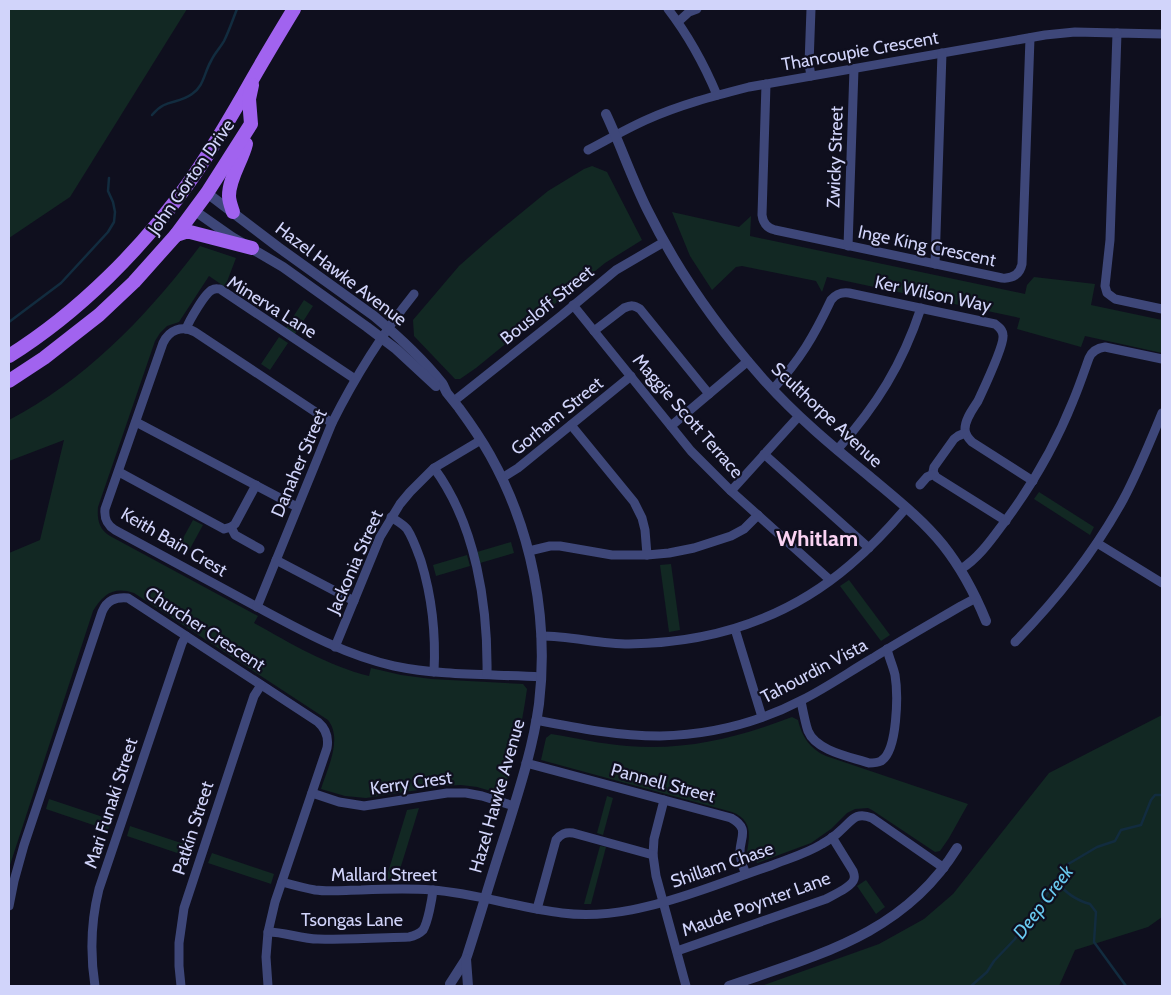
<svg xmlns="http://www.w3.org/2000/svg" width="1171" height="995" viewBox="0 0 1171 995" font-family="Cabin,sans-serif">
<rect width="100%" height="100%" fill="#0f0f1e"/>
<g fill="#122823">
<polygon points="9,9 187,9 70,197 9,238"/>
<polygon points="592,166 607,172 642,240 605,263 476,368 460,379 455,379 414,336 413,320 459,266 493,236 548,191 584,169"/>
<polygon points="672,212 739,227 751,216 750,236 1025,294 1027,285 1034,277 1095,284 1091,305 1162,320 1162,353 1085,336 1081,347 1017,329 1020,318 827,277 822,292 816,281 742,266 736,267 712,290 690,256"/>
<path d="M200,246L236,258L225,287L209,276L179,322L167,326L160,333L155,341L98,507C97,520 99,529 110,536L258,616L254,623C290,643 328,666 369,676L371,668L401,675L431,679L523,684L527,689C522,725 515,756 504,792L501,794L477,787L461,785L444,786L366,798L345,796L321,789C327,769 343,739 328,720L134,593C114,586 103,594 93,611L9,868V553L40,540L64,440L9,461V420C86,380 148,315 200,246Z"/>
<polygon points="304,300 313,306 295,334 286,328"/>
<polygon points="279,337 288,343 270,370 261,364"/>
<polygon points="1039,492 1094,527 1090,535 1034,499"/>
<polygon points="193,520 203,525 186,556 176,551"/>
<polygon points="511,542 514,553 480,563 477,552"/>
<polygon points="467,555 470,566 436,576 433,565"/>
<polygon points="671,564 680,630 669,632 660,565"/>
<polygon points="849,580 890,635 881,641 840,586"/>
<polygon points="1162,715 1162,917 1148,927 1075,950 1059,986 761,986 879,944 924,919 953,894 1049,773"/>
<path d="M792,717L798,720C802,737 810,749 826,756L968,804L949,838L940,851L935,852L872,810L868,808L855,809L847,813L831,829L811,843L757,863L753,851L747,852C750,834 752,820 732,812L541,760L546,738L551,734C576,738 601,744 627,746C686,751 737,738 792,717Z"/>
<polygon points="607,796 613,798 603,835 597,833"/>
<polygon points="49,799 112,820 108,830 46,809"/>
<polygon points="419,808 397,879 386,879 407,810"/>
<polygon points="130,826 193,847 189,857 127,836"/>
<polygon points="600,846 606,847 591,904 584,904"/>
<polygon points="212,853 274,874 271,884 208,863"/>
<polygon points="866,880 885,907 876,914 857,886"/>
</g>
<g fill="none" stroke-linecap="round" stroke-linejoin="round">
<g stroke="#122c3f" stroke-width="2.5">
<path d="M152,115C166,98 177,105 192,94C204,86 204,73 211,61C214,54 220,48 224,41C229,31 233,19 237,9"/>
<polyline points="9,322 61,283 108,232 114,222 115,212 113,202 108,191 109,178"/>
<path d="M1056,882C1067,893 1075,900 1090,904L1096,912L1094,942L1126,986"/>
<polyline points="971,986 987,972 994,961 1015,939 1025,923 1039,907 1065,866 1097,847 1115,841 1121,830 1141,825 1151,800 1155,795 1162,795"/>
</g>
<g stroke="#3e4779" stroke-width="9">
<path d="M668,9C688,35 704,64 717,95"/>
<polyline points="811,9 809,64 811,76"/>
<polyline points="678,22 689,12 697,9"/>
<polyline points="1162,34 1117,33 1110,240 1105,286 1107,293 1115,299 1162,309"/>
<path d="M766,84L762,215C763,223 767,228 775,230L1002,278C1013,279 1020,274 1022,264L1030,38"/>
<path d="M588,150C607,140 626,129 646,120C679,105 714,96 749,87L1045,35L1075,32L1117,33"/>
<polyline points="848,246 854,69"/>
<polyline points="935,264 942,53"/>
<polyline points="573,305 691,451 731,491 830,580"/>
<path d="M186,329C189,321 205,293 212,290C215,288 217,289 220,289L355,379"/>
<path d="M594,331L624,308C631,305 634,305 640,309L709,394"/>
<path d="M773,389C800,360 814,336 831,300C836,294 841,292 849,293L995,324C999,327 1003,330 1003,336C1004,346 983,390 978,401C973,409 965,419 965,429C965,434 968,438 972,442L1033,481"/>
<polyline points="454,401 562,315 616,270 664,242"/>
<polyline points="136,422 297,507"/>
<path d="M332,423L195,332C182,325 169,330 163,343L105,509C104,519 107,525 115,530C159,554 204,578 248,602C295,627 341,654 394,666C442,676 492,674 541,677"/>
<polyline points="571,425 634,502 642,518 645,530 647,555"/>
<polyline points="671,426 748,361"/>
<polyline points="965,433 958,436 954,439 934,467 933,472 936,477 1006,521"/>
<path d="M837,450C877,405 902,365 921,308"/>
<polyline points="764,454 869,548"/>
<path d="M434,468C476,525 488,605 487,674"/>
<polyline points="119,472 224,529 231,527 235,524 256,485"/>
<polyline points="502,478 518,468 631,376"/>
<polyline points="920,485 927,477 934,474"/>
<polyline points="731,491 799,416"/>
<path d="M391,517C397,521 403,524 407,529C413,538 417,550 421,561C432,597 436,634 434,672"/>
<polyline points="231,527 235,535 260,549"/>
<polyline points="1097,543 1162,583"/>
<polyline points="529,551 550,546 560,546 612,555 647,555 669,553 694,548 731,536 744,529 758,515"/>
<polyline points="276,560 354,601"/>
<path d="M961,569C977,559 989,543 1000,528C1030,489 1055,446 1073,401C1079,387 1084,372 1089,358C1092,351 1097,348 1105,347L1162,359"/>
<path d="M257,607L332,423C355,377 382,334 414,294"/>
<polyline points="735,629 762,717"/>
<path d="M541,636C571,636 599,644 629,644C711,643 787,619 850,565C870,548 889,528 906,508"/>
<path d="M1015,642C1057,599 1094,553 1123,500C1138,472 1150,442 1162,413"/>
<polyline points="335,647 380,537 400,504 410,492 434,468 481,440"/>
<path d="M801,701C803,711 805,722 808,731C816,751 851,757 869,763C873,763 877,763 881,761C898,751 898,693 895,675C893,666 889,658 887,649"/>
<path d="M536,720C577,728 618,736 660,736C708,735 758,723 802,700C826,688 849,672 873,658C902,640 932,623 961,606L976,598"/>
<path d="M526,763L731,818C751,829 739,838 740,854C741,861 743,868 746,874"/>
<polyline points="312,793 339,802 364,806 447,793 466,793 482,796 514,806"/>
<polyline points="664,800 654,839 653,855 656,876 686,986"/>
<path d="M282,882C293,885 304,888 315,890C330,892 346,890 361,890C384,889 408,888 432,890C476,893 518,908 562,913C609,919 655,906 699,891C723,883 746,874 770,866C787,859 806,854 822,844C829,840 835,836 840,831C852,821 855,811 872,818L944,868"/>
<path d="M9,906L14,881L24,845L102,612C107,600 115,597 128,598L318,722C326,729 329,737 327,748L275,902L268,932L266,957L268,986"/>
<path d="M537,909L556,840C561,834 565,832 573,833L653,855"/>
<path d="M268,932C285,932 301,939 318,939C348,940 379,938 409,937C414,936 419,934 423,930C428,922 432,899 433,890"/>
<path d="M677,951L826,899C833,895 852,887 854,879C855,876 854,874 853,871L832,837"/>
<path d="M95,986C90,954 91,921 99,889L182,643L186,636"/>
<polyline points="181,986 179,966 179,943 184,908 247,717 254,696 261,685"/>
</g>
<g stroke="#3e4779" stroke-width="10">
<path d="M606,114C621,146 632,179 648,211C678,272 718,328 763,379C795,415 832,446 869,476C895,498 922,519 943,545C962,569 975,594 986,621"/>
<path d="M207,193L278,247L374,316C398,336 422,358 442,383C444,386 445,390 447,393C451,398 455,403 459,408C470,423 481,439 490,455C532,530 549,619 539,704C533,748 519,790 506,832C492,874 480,916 466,959L450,984"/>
<polyline points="195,211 232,237 283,267 367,327 396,349 436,386"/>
<polyline points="466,959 468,986"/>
<path d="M729,986C818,955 904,934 957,848"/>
</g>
<g stroke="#a163ef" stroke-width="14">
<path d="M233,212C231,206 229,201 229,196C229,178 242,161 246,144"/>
<polyline points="176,235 185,232 190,232 252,248"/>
<path d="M9,356C79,312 143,248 190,181C210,153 227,123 244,94C260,65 277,37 294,9"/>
<polyline points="9,381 44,358 99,315 134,282 176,235 207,193 251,124 249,99 252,85"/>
</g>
</g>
<g text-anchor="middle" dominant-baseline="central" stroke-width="4.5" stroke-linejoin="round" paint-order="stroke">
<g font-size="18" fill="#d1d4fa" stroke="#0f0f1e">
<text transform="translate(860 51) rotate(-10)">Thancoupie Crescent</text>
<text transform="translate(835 157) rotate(-88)">Zwicky Street</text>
<text transform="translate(191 177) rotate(-55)">John Gorton Drive</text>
<text transform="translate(927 246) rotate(12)">Inge King Crescent</text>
<text transform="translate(341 274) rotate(37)">Hazel Hawke Avenue</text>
<text transform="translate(933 294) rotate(12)">Ker Wilson Way</text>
<text transform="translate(547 305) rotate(-39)">Bousloff Street</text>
<text transform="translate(272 307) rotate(32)">Minerva Lane</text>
<text transform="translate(827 415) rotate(43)">Sculthorpe Avenue</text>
<text transform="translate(557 416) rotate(-39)">Gorham Street</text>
<text transform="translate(688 416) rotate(49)">Maggie Scott Terrace</text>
<text transform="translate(299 463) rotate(-67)">Danaher Street</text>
<text transform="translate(174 542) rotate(30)">Keith Bain Crest</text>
<text transform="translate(355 562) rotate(-66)">Jackonia Street</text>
<text transform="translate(205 629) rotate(33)">Churcher Crescent</text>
<text transform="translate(814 671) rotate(-28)">Tahourdin Vista</text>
<text transform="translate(411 783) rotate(-8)">Kerry Crest</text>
<text transform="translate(663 783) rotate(15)">Pannell Street</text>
<text transform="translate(497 796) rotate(-74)">Hazel Hawke Avenue</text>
<text transform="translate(111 803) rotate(-72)">Mari Funaki Street</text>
<text transform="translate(193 828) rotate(-72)">Patkin Street</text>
<text transform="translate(722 865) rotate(-19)">Shillam Chase</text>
<text x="384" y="875">Mallard Street</text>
<text transform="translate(756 904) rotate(-20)">Maude Poynter Lane</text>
<text x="352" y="920">Tsongas Lane</text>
</g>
<g font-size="19" font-style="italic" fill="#69caf0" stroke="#0f0f1e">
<text transform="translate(1043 902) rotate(-53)">Deep Creek</text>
</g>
<g font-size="22" font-weight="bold" fill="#fad3f3" stroke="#0f0f1e">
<text x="817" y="538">Whitlam</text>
</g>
</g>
<rect width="1171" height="995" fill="none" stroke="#d1d4fa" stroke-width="20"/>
</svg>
